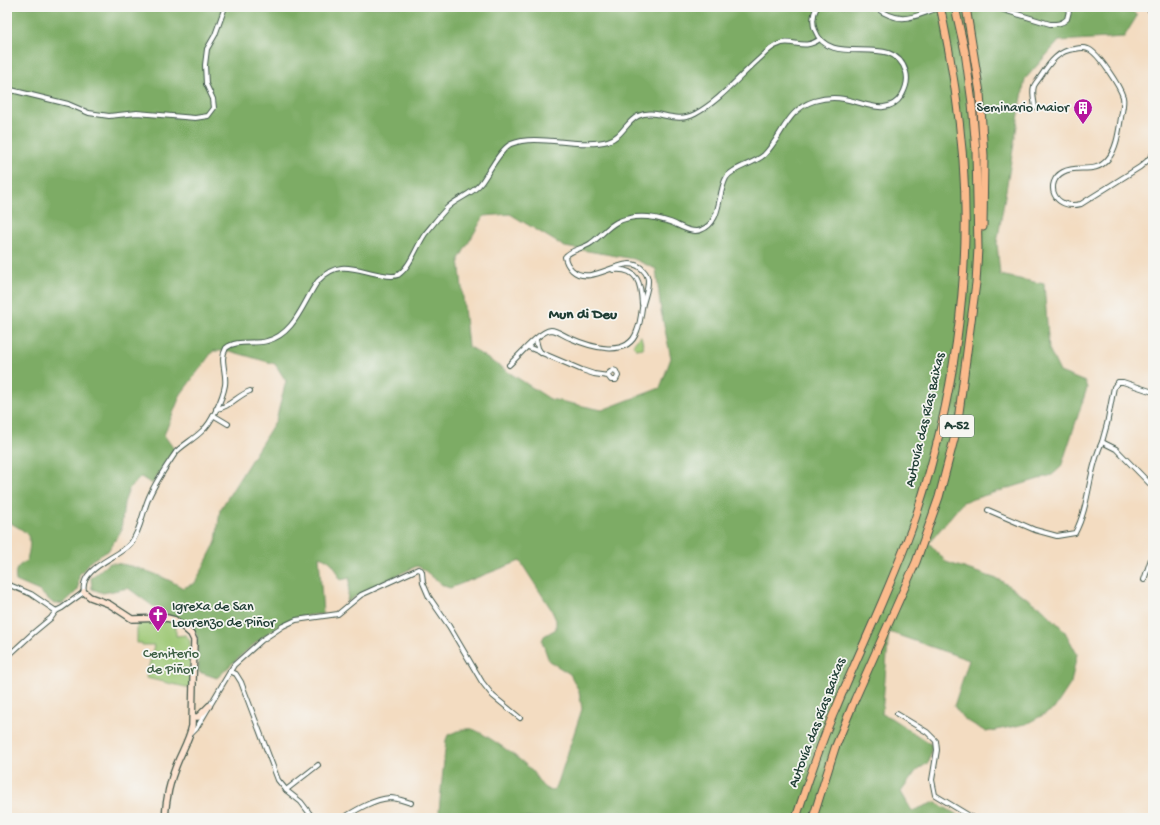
<svg xmlns="http://www.w3.org/2000/svg" width="1160" height="825" viewBox="0 0 1160 825" font-family="'Gochi Hand',sans-serif">
<rect width="100%" height="100%" fill="#f6f6f2"/>
<filter id="ink" filterUnits="userSpaceOnUse"><feTurbulence type="fractalNoise" baseFrequency=".025" numOctaves="2"/><feDisplacementMap in="SourceGraphic" scale="8" xChannelSelector="R" yChannelSelector="G"/><feConvolveMatrix kernelMatrix="1 2 1 2 8 2 1 2 1" color-interpolation-filters="sRGB"/></filter>
<filter id="wash" filterUnits="userSpaceOnUse"><feTurbulence type="fractalNoise" baseFrequency=".012" numOctaves="4" result="noise"/><feDisplacementMap in="SourceGraphic" scale="16" xChannelSelector="R" yChannelSelector="G"/><feGaussianBlur stdDeviation="0.9" result="paint"/><feColorMatrix in="noise" values="0 0 0 0 0 0 0 0 0 0 0 0 0 0 0 0 0 1.4 0 .05"/><feComposite in="paint" operator="in"/></filter>
<g filter="url(#wash)">
<rect width="100%" height="100%" fill="#f3dcc1"/>
<g fill="#9cc773" stroke="#5e8254">
<polygon points="640,336 641,336 644,348 636,349 633,345"/>
<polygon points="169,621 176,625 176,636 186,635 190,641 190,688 146,678 154,645 142,645 142,643 137,643 137,625 136,625 136,622"/>
</g>
<path fill="#7dac65" stroke="#4e744c" fill-rule="evenodd" d="M7,7H1129L1137,16L1124,37L1059,41L1025,79L997,243L1000,275L1044,284L1049,349L1060,372L1085,382L1087,388L1061,467L1052,475L963,502L929,543L946,562L1000,580L1043,609L1064,630L1077,654L1071,683L1054,709L1026,724L986,732L963,718L954,706L969,660L889,632L882,714L891,718L932,745L929,762L916,771L901,792L912,811L935,802L963,818H443L439,811L446,740L448,735C455,732 464,728 472,729C483,732 524,761 531,770C539,779 540,788 552,791L557,786L582,709L579,691L570,674L549,661L542,641L544,636L556,629V620L551,609L520,561L450,588C439,586 429,571 417,566L366,590L347,602L350,578L340,580C336,567 332,560 319,556L323,614C316,615 308,615 301,616C274,623 238,658 217,678L199,672L197,640V635L191,627L161,612L128,588L103,593L92,589L91,578L109,563C130,563 164,576 183,588L195,583L216,542L220,510L276,420L286,381L275,364L230,351H213L181,394L164,435L174,449L152,484L141,477L129,489L124,503L121,531L108,551L92,560L79,575L78,590L64,603L54,604L39,591L16,581C14,569 17,566 27,561C33,534 30,534 7,521ZM510,214L565,247L634,259L656,269L661,311L671,358L660,388L602,410L550,399L468,346L459,259L484,216Z"/>
</g>
<g filter="url(#ink)">
<g fill="none" stroke-linecap="round" stroke-linejoin="round">
<defs>
<g id="street">
<path d="M875,7C903,27 913,16 942,7"/>
<path d="M994,7L1050,24C1057,24 1062,24 1067,19L1069,11L1065,7"/>
<polyline points="1147,7 1153,14"/>
<polyline points="7,89 68,104 89,113 109,116 137,113 195,118 208,116 214,108 213,99 206,84 205,65 207,49 215,35 225,7"/>
<path d="M1035,107C1034,101 1032,92 1034,86C1036,82 1039,79 1041,76C1050,62 1059,50 1075,49C1079,48 1084,47 1088,49C1098,52 1120,87 1123,97C1124,102 1123,107 1122,112C1119,127 1118,147 1108,159C1095,175 1078,164 1063,172C1044,182 1053,211 1081,204L1140,167L1147,161L1153,154"/>
<path d="M613,270C638,267 641,284 642,304"/>
<polyline points="536,340 538,348 541,353"/>
<polyline points="528,347 582,370 594,374 608,376 611,380 616,380 618,376 616,371 613,370 609,373 608,376"/>
<path d="M509,365C518,357 539,331 551,330C557,330 564,336 570,338C590,347 628,359 637,331C640,324 641,316 642,308C644,298 648,291 648,281C648,277 646,273 643,270C626,250 592,289 572,270C568,266 566,263 565,257C571,249 583,249 591,243C600,237 607,227 617,222C634,214 653,216 670,222C679,225 691,234 701,230C722,222 717,195 726,178C731,168 754,164 764,155C783,136 786,110 814,101C824,98 834,97 844,99C863,102 888,118 902,95C906,88 908,79 906,72C893,29 830,71 815,30C812,22 813,14 817,7"/>
<path d="M216,409C229,408 238,395 250,391"/>
<polyline points="213,415 228,424"/>
<polyline points="1102,442 1107,424 1114,387 1118,382 1123,382 1153,392"/>
<path d="M988,510L1035,530L1057,536L1075,533C1090,505 1088,471 1102,442L1116,449L1153,487"/>
<polyline points="1144,580 1153,553"/>
<path d="M7,584L31,594L56,611L62,608L84,592C79,567 119,558 131,543C141,530 142,513 149,497C156,481 166,467 176,452C184,444 194,439 202,431C212,423 223,397 225,385C227,372 219,360 226,348C237,339 254,345 267,341C295,334 303,302 318,281C339,258 357,271 383,275C388,276 393,277 398,275C411,266 416,247 425,234C432,226 439,216 447,208C457,198 472,195 481,183C488,174 501,148 511,144C537,133 580,149 608,141C622,137 626,122 638,116C656,107 674,125 695,114C719,101 737,79 758,60C764,55 769,48 777,45C792,37 802,52 820,39"/>
<polyline points="7,657 33,633 51,618 56,611"/>
<polyline points="230,671 236,674 241,682 278,780 287,791 301,802 313,818"/>
<polyline points="897,714 927,732 936,741 937,750 932,780 935,795 973,818"/>
<polyline points="190,735 196,729 234,665 262,640 283,626 296,620 338,614 361,595 418,569 421,570 422,572 423,583 429,597 449,626 482,682 493,696 520,718"/>
<polyline points="286,790 318,765"/>
<path d="M343,818C356,810 374,799 390,798C397,798 404,801 411,803"/>
</g>
<g id="secondary">
<path d="M84,592L90,597L109,604L132,619L167,618L175,620L191,634L194,640L192,726C189,740 181,753 176,766C169,783 166,801 165,818"/>
<polyline points="193,717 198,717 209,706"/>
</g>
<g id="highway">
<polyline points="966,7 980,93 984,156 983,227"/>
<path d="M796,818C808,781 820,744 836,708C862,645 893,583 915,519C953,404 972,280 963,160C959,111 952,63 942,15"/>
<polyline points="813,818 835,748 855,699 916,562 939,497 957,428 976,283 978,248 976,151 972,103 965,52 955,7"/>
</g>
</defs>
<use href="#street" stroke="#3f5549" stroke-width="6"/>
<use href="#secondary" stroke="#3f5549" stroke-width="8"/>
<use href="#highway" stroke="#3f5549" stroke-width="9"/>
<use href="#street" stroke="#fff" stroke-width="4"/>
<use href="#secondary" stroke="#fde4d1" stroke-width="5.5"/>
<use href="#highway" stroke="#fbbb8d" stroke-width="7"/>
<defs>
<polyline id="highway-bridge" points="940,7 942,15"/>
</defs>
<use href="#highway-bridge" stroke="#3f5549" stroke-width="9" stroke-linecap="butt"/>
<use href="#highway-bridge" stroke="#fbbb8d" stroke-width="7"/>
</g>
</g>
<defs>
<symbol id="building-pin" viewBox="-11 -11 22 30"><path d="M0 17L-7.5 6A9.5 9.5 0 1 1 7.5 6Z" fill="#b5179e" stroke="#f6f6f2"/><path d="M-4-6H4V6H1V3H-1V6H-4ZM-2.5-4.3h1.7v1.8h-1.7ZM.8-4.3h1.7v1.8H.8ZM-2.5-1h1.7V.8h-1.7ZM.8-1h1.7V.8H.8Z" fill="#fff"/></symbol>
<symbol id="church-pin" viewBox="-11 -11 22 30"><path d="M0 17L-7.5 6A9.5 9.5 0 1 1 7.5 6Z" fill="#b5179e" stroke="#f6f6f2"/><path d="M-1.2-6h2.4v3.5h3.3v2.4h-3.3V6h-2.4V-.1h-3.3v-2.4h3.3Z" fill="#fff"/></symbol>
</defs>
<g fill-rule="evenodd">
<use href="#building-pin" x="1072" y="97" width="22" height="30"/>
<use href="#church-pin" x="147" y="604" width="22" height="30"/>
</g>
<g text-anchor="middle" dominant-baseline="central" stroke-width="3.5" stroke-linejoin="round" paint-order="stroke">
<rect fill="#f6f6f2" stroke="#60746d" stroke-width="1" x="940" y="415" width="34" height="22" rx="3"/>
<g font-size="13" font-weight="bold" fill="#1f3d34">
<text x="957" y="426">A-52</text>
</g>
<g font-size="14" fill="#1f3d34" stroke="#f6f6f2" text-anchor="end">
<text x="1069" y="108">Seminario Maior</text>
<text x="172" y="607" text-anchor="start">Igrexa de San<tspan x="172" dy="16">Lourenzo de Piñor</tspan></text>
</g>
<g font-size="14" fill="#1f3d34" stroke="#f6f6f2">
<text transform="translate(926 420) rotate(-77)">Autovía das Rías Baixas</text>
<text transform="translate(818 723) rotate(-69)">Autovía das Rías Baixas</text>
</g>
<g font-size="14" fill="#3e6044" stroke="#f6f6f2">
<text x="171" y="654">Cemiterio<tspan x="171" dy="16">de Piñor</tspan></text>
</g>
<g font-size="15" font-weight="bold" fill="#1f3d34" stroke="#f6f6f2">
<text x="583" y="315">Mun di Deu</text>
</g>
</g>
<rect width="1160" height="825" fill="none" stroke="#f6f6f2" stroke-width="24"/>
</svg>
